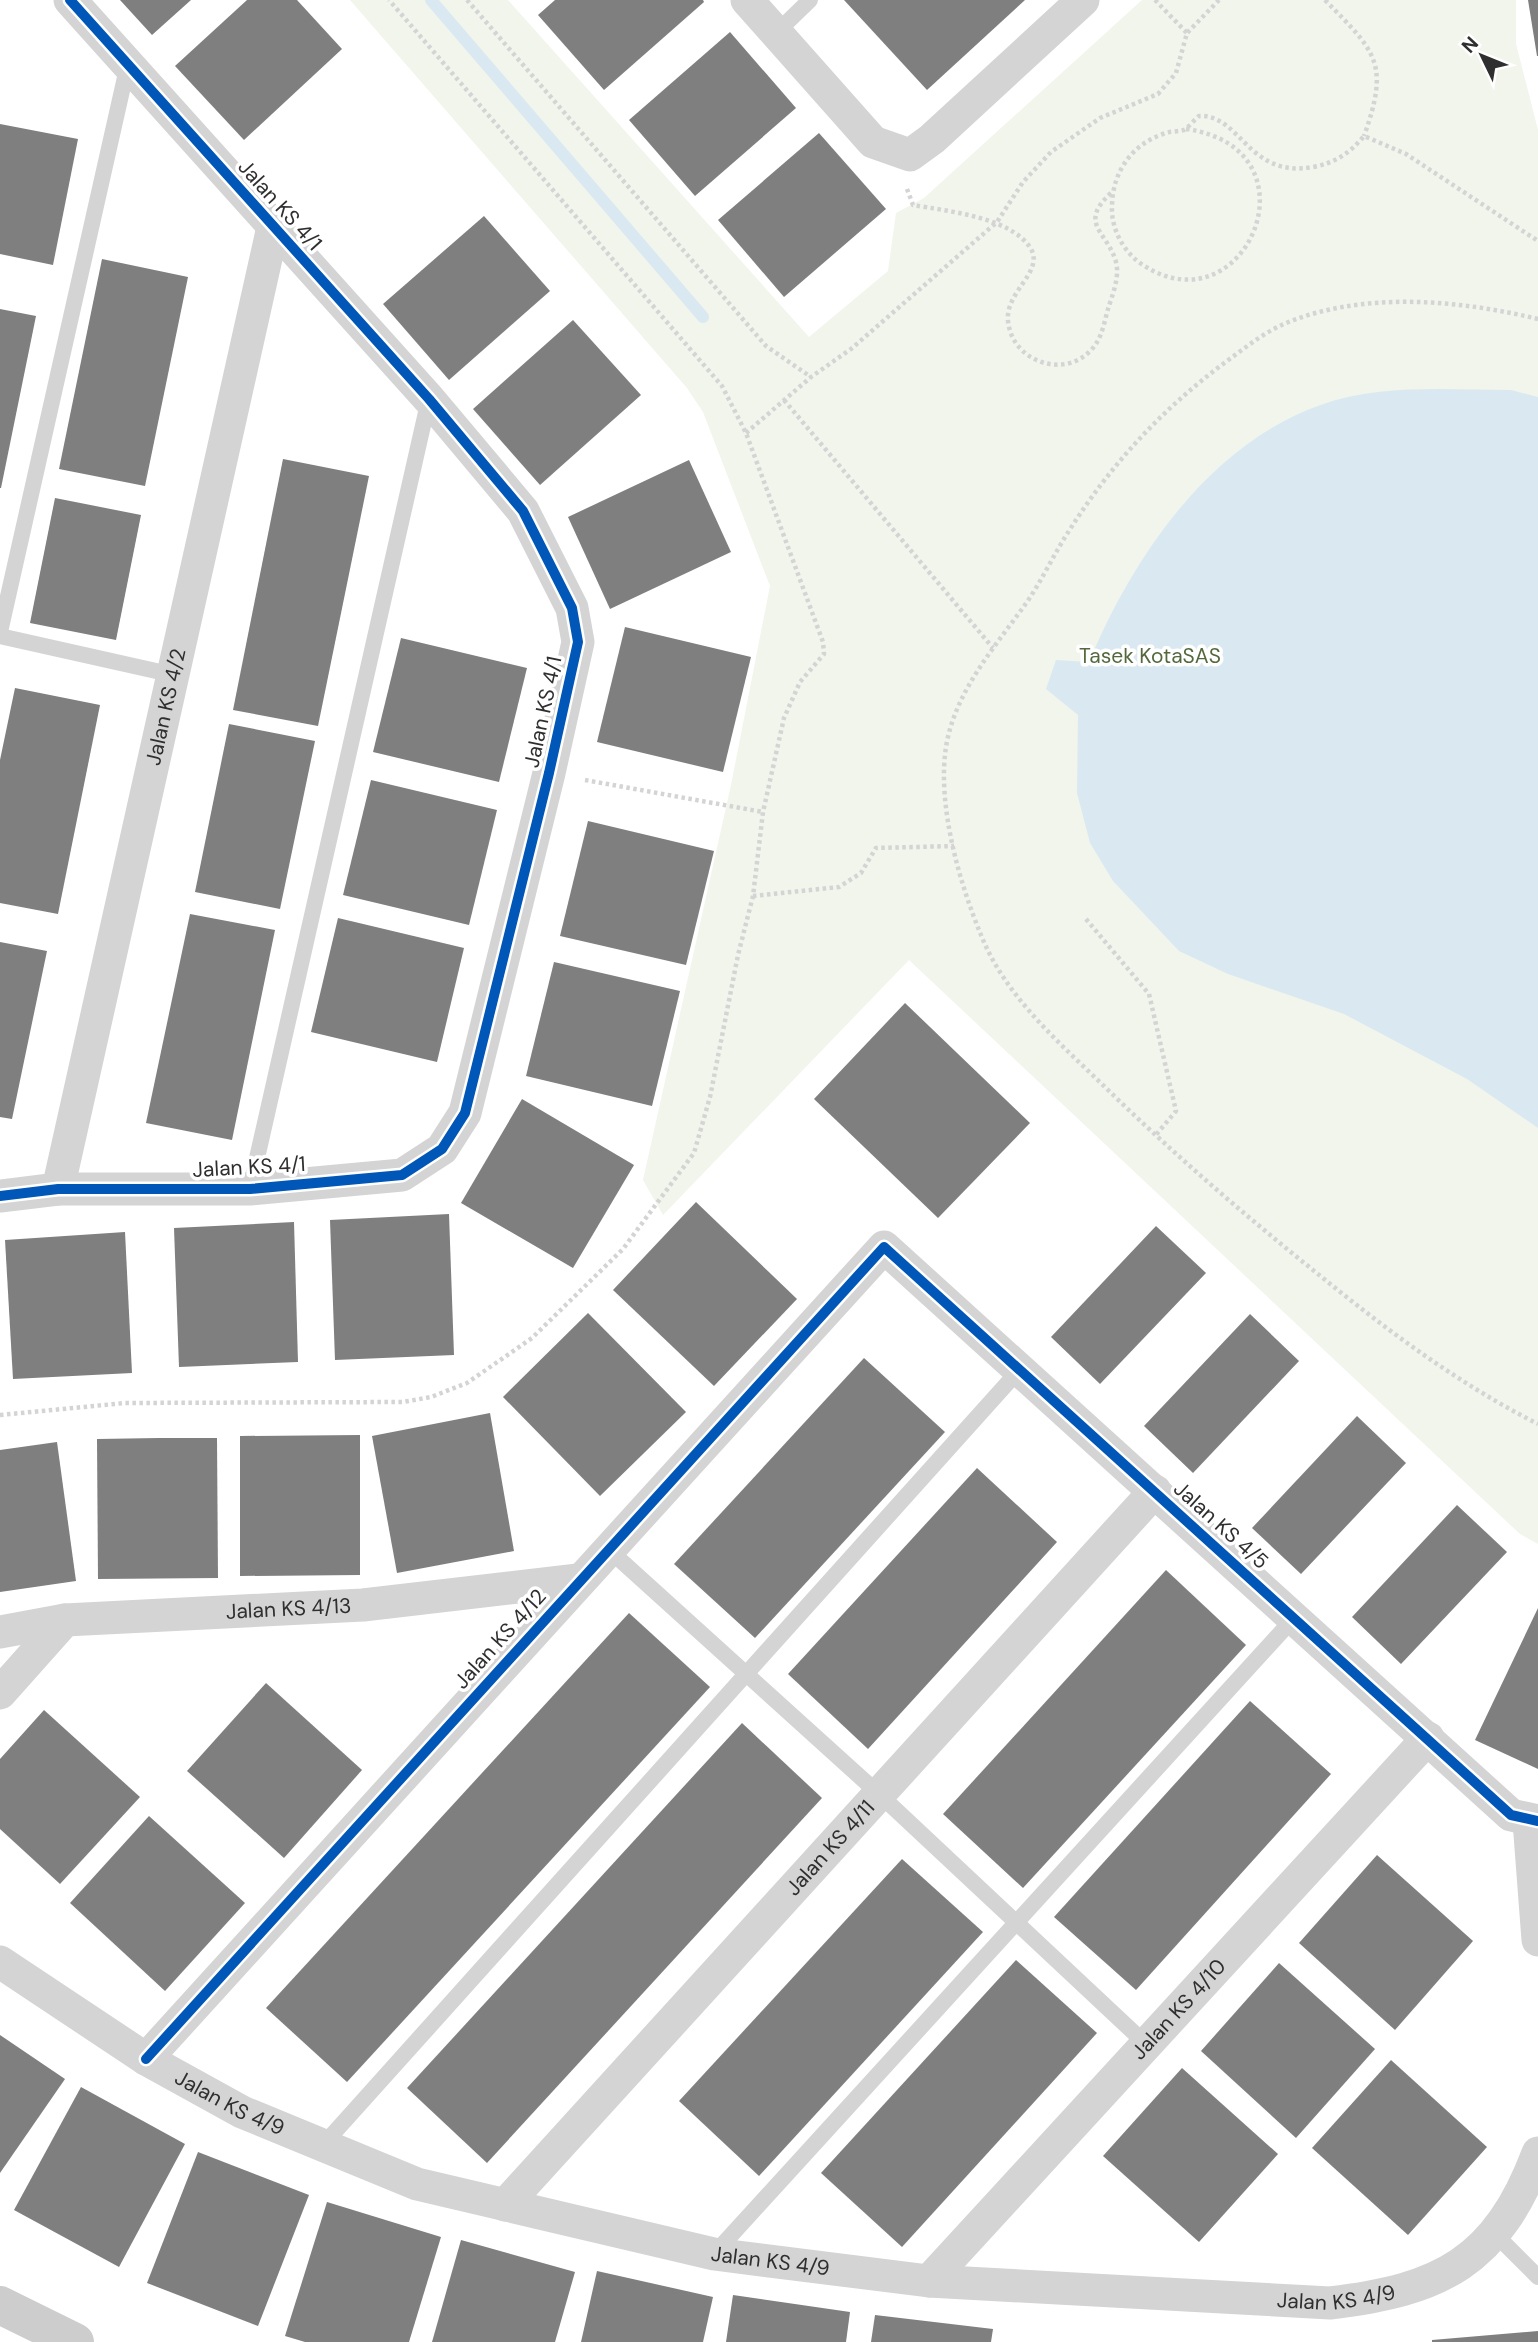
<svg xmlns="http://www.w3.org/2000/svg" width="1538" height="2342" viewBox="0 0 1538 2342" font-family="'DM Sans',sans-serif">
<rect width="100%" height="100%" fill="#fff"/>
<polygon fill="#f1f5ec" points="350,0 508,0 809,337 888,271 896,213 924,198 1142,0 1516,0 1516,44 1538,130 1538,1544 1520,1534 909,960 663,1215 643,1180 731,785 770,586 703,412 687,388"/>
<path fill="#dae9f1" d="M1511,390L1538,397V1128L1467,1079L1344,1014L1228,974L1179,951L1113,881L1090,843L1077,793L1078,715L1046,689L1056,660L1089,662C1140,540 1235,407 1378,392C1422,387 1467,390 1511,390Z"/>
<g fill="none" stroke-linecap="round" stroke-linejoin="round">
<polyline stroke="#dae9f1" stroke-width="12" points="431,0 703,317"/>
</g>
<g fill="#7f7f7f">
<polygon points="120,0 191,0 152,35"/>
<polygon points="247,0 297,0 342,49 244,140 175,66"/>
<polygon points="555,0 703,0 704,2 604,90 538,15"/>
<polygon points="844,0 1025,0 927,90"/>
<polygon points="1528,0 1538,0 1538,56 1537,56"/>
<polygon points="730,32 796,108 695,196 629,120"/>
<polygon points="0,124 78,139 53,265 0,254"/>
<polygon points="819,133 886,209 784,297 718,220"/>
<polygon points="484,216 550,291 449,380 383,304"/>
<polygon points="102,259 188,277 145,486 59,469"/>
<polygon points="0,309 36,316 1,488 0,488"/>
<polygon points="573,320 641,395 540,485 473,409"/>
<polygon points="283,459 369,476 318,726 233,710"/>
<polygon points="689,460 731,552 610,609 568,517"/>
<polygon points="55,498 141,515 116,640 30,623"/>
<polygon points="625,627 751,657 723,772 597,742"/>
<polygon points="401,638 527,668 499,782 373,752"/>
<polygon points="15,688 100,705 58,914 0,903 0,760"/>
<polygon points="229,724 315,741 280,909 195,892"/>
<polygon points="371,780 497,810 469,925 343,895"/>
<polygon points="588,821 714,851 686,965 560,936"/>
<polygon points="190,914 275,930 232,1140 146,1123"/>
<polygon points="338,918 464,948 437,1062 311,1032"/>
<polygon points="0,942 47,951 12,1119 0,1117"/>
<polygon points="554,962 680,991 652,1106 526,1076"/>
<polygon points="905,1003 1030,1123 938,1218 814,1099"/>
<polygon points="522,1099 634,1165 573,1268 461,1203"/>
<polygon points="696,1202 797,1299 714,1386 613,1290"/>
<polygon points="449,1214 454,1355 335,1360 330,1220"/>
<polygon points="294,1222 298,1362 179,1367 174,1228"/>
<polygon points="1156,1226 1206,1273 1100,1384 1051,1337"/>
<polygon points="125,1232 132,1373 13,1379 5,1240"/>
<polygon points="588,1313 686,1412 600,1496 503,1397"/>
<polygon points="1250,1314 1299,1361 1193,1473 1144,1426"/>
<polygon points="864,1358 945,1432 755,1638 674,1564"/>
<polygon points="490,1413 514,1551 397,1573 372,1436"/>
<polygon points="1357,1416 1406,1463 1301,1574 1252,1528"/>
<polygon points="360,1435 360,1575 240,1576 240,1436"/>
<polygon points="159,1438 217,1438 218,1578 98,1579 97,1439"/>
<polygon points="57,1442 76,1581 0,1592 0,1450"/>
<polygon points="977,1468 1057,1542 868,1749 788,1674"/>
<polygon points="1457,1505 1507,1552 1401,1664 1352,1617"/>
<polygon points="1166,1570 1246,1645 1023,1888 943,1814"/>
<polygon points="1538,1608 1538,1769 1475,1740"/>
<polygon points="629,1613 710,1687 347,2082 266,2008"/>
<polygon points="266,1683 362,1770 284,1858 187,1771"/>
<polygon points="1250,1701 1331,1774 1136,1990 1054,1917"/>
<polygon points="44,1710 140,1797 60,1884 0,1829 0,1759"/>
<polygon points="742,1723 822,1798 487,2163 407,2088"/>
<polygon points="149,1816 245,1903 165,1991 70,1903"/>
<polygon points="1377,1855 1473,1941 1395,2030 1299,1943"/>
<polygon points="902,1859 983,1932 759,2176 679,2101"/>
<polygon points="1016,1960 1097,2033 902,2247 821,2173"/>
<polygon points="1279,1963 1375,2049 1296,2138 1201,2051"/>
<polygon points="0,2035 65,2079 0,2173"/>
<polygon points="1391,2060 1487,2147 1408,2235 1312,2148"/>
<polygon points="1182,2068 1278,2154 1199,2242 1103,2156"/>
<polygon points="81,2087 185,2144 119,2267 14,2210"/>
<polygon points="198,2152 309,2195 258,2326 147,2283"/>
<polygon points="327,2202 441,2237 409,2342 305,2342 285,2336"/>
<polygon points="461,2240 575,2272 555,2342 432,2342"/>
<polygon points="597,2271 713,2297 703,2342 581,2342"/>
<polygon points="733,2295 850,2312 846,2342 726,2342"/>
<polygon points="875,2315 993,2329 991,2342 871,2342"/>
<polygon points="1538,2331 1538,2342 1432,2342 1432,2340"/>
</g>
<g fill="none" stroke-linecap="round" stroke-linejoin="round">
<g stroke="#d4d4d4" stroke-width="4.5" stroke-dasharray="3.5 3.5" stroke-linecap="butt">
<polyline points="467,0 766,346 811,377"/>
<polyline points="1155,0 1187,33"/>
<path d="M1325,0C1376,52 1390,63 1364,136"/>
<path d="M1186,129C1323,148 1246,332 1143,265C1124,253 1111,229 1112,207C1112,173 1131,145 1163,134C1169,131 1177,132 1184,130C1189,127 1194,120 1199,116C1241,114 1248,179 1313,167C1335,163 1350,153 1364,136L1406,154L1538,241"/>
<path d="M907,189L913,205C946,211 1012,217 1031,249C1044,272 1005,292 1008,321C1012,362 1065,380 1092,349C1102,338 1104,323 1108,309C1112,296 1120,277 1116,262C1108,232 1077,224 1111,193"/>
<path d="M1538,319C1459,300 1364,291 1286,323C1265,332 1246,347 1227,361C1162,409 1110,465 1067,534C1053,556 1042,580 1027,602C995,647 955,691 946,747C937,804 959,882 981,935C1006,998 1061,1044 1108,1090C1174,1154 1242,1213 1313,1270C1384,1328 1457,1383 1538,1424"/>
<polyline points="784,400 993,648"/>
<polyline points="746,433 811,377 851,349 997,222 1023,182 1051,152 1100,118 1158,94 1176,73 1187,33 1219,0"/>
<polyline points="585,780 763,812"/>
<polyline points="753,896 839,887 861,873 876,848 954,846"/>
<polyline points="1086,919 1149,994 1176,1111 1155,1136"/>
<polyline points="0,1415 125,1403 403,1402 431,1397 467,1383 532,1338 623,1249 694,1153 710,1097 738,955 753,896 763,812 784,718 800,682 824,654 823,642 746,433 722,386 389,0"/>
</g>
<g stroke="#d4d4d4" stroke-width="16">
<polyline points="776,33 810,0"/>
<polyline points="0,632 128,64"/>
<polyline points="0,636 174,675"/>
<polyline points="250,1189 429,399"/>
<polyline points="607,1548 879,1794 1146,2044"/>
<polyline points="323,2145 1021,1368"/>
<polyline points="1495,2234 1538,2277"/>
<polyline points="714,2254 1294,1618"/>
</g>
<g stroke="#d4d4d4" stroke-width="33">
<polyline points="747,0 873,142 910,155 932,139 1083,0"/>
<path id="s1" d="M58,1189L273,227"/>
<polyline points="0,1196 58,1189 250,1189 402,1175 442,1149 465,1113 549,773 578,642 572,608 523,511 429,399 70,0"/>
<path id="s2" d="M0,1632L65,1620L363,1605L578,1580"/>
<polyline points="0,1693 65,1620"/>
<polyline points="1529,1821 1538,1940"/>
<path id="s3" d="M0,1962L146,2059L242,2112L417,2184L714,2254L929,2281L1330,2303C1441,2290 1497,2262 1538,2153"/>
<polyline points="146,2059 884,1247 1511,1815 1538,1821"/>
<path id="s4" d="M505,2205L1155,1491"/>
<path id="s5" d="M929,2281L1428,1738"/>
</g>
<polyline stroke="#cdcdcd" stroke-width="38" points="0,2305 75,2342"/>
<defs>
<g id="cycleway">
<polyline points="0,1196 58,1189 250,1189 402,1175 442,1149 465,1113 549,773 578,642 572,608 523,511 429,399 70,0"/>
<polyline points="146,2059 884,1247 1511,1815 1538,1821"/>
</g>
</defs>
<use href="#cycleway" stroke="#fff" stroke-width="15"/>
<use href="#cycleway" stroke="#0057b8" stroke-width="10"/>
</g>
<g text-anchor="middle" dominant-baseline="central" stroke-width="7" stroke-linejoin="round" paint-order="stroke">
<g font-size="21" fill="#2f2f2f" stroke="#fff">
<text transform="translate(280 205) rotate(48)">Jalan KS 4/1</text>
<text stroke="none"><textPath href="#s1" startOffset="494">Jalan KS 4/2</textPath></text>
<text transform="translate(543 712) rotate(-78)">Jalan KS 4/1</text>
<text transform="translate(249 1167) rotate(-3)">Jalan KS 4/1</text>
<text transform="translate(1221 1525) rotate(42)">Jalan KS 4/5</text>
<text stroke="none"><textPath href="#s2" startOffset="290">Jalan KS 4/13</textPath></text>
<text transform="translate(500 1639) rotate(-48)">Jalan KS 4/12</text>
<text stroke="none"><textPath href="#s4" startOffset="483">Jalan KS 4/11</textPath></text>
<text stroke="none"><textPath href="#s5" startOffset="369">Jalan KS 4/10</textPath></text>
<text stroke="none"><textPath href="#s3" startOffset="270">Jalan KS 4/9</textPath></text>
<text stroke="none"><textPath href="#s3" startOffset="836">Jalan KS 4/9</textPath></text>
<text stroke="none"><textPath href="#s3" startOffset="1404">Jalan KS 4/9</textPath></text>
</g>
<g font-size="21" fill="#53693d" stroke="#fff">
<text x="1150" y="656">Tasek KotaSAS</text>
</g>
</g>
<g transform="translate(1482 56) rotate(313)" stroke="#ffffff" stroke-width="5" paint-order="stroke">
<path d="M0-5L12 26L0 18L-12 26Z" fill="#2f2f2f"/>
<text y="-10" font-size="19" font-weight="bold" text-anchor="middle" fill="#2f2f2f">N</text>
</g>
</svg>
